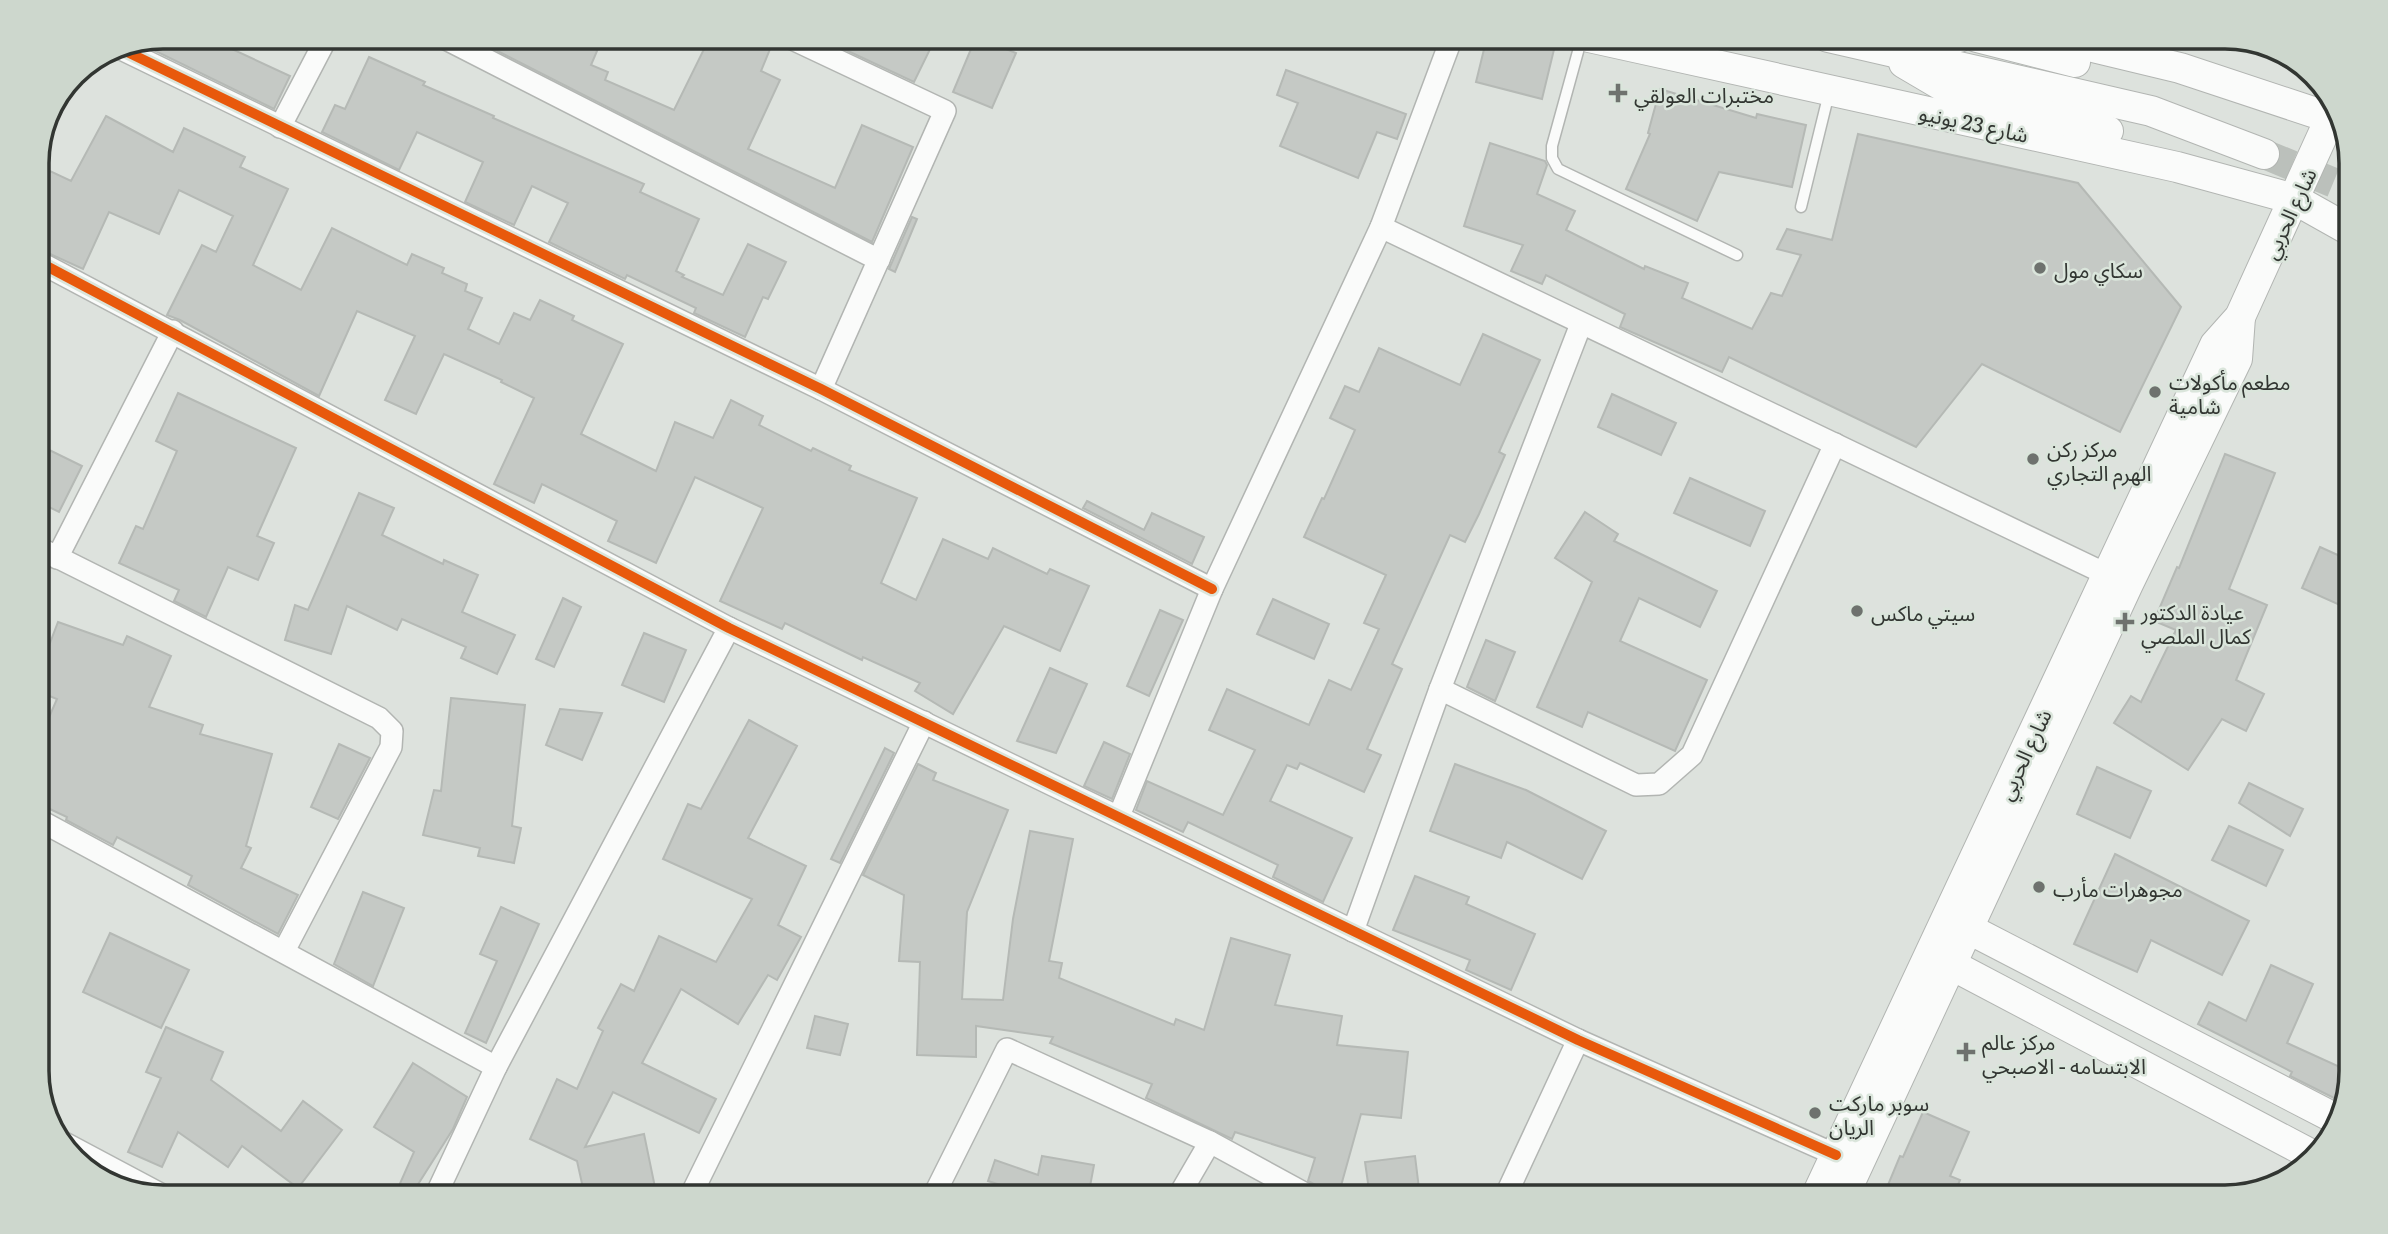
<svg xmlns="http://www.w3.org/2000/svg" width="2388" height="1234" viewBox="0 0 2388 1234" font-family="Literata,'Noto Sans Arabic',serif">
<rect width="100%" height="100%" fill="#dde2dd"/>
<g fill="#c5c9c5" stroke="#b5b9b5" stroke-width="2">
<polygon points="163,37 206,37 290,76 274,109 137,42"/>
<polygon points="470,37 603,37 591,65 608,72 605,80 674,110 710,37 775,37 761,71 780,80 748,149 835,188 862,125 913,147 872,242"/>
<polygon points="818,37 936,37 914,82"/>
<polygon points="976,37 1016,53 992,108 953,92"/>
<polygon points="1487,37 1557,37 1542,99 1476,82"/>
<polygon points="369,57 425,82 423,85 494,116 493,118 644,184 640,192 699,219 676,271 684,275 682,277 723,295 748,244 786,262 768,299 763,297 745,337 694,313 696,308 627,275 625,279 549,242 568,203 532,186 514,225 465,202 483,162 417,132 399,170 322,132 335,105 345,109"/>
<polygon points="1286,70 1406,114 1397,139 1377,132 1358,178 1280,146 1298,103 1277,95"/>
<polygon points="1660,89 1756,118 1757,114 1806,125 1792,187 1719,172 1697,221 1626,189 1650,134 1648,133"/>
<polygon points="106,116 173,152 184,128 245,157 240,167 288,189 253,265 301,290 332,228 407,265 412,254 444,268 442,273 467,284 465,291 482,298 468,329 499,344 514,313 530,320 540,300 574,316 572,320 623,344 581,434 656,471 675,422 713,438 731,400 763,416 759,425 811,451 813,448 851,466 849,470 917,498 881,583 916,600 943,539 988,559 993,548 1047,574 1050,569 1089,586 1060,651 1004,626 953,714 915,691 920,683 863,657 862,660 785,623 782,629 720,601 763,508 695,477 656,563 608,541 617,521 542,484 534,503 494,484 534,398 501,382 502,380 444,354 416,414 385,400 415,336 357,311 319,396 180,320 167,315 202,245 216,252 233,216 179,190 159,234 109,212 83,269 37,248 37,198 50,171 71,181"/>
<polygon points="1858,134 2078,183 2181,307 2120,432 1982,364 1916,447 1729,357 1722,372 1620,327 1625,314 1546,275 1542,284 1511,271 1523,245 1464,226 1490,143 1545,161 1547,165 1537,194 1575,211 1566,230 1644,269 1645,266 1688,283 1682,298 1752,329 1771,293 1782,296 1801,255 1777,249 1787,229 1832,240"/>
<polygon points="912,217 917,219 895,272 889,269"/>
<polygon points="1483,334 1540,360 1499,452 1505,455 1479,514 1465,542 1450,535 1392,664 1402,669 1367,749 1381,755 1364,792 1300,763 1297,769 1287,765 1270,801 1352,838 1323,902 1273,877 1278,865 1188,822 1183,832 1136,810 1147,781 1223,815 1255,750 1209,730 1227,689 1309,725 1329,680 1351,690 1379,629 1364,623 1386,575 1304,537 1322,498 1324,499 1355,430 1330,418 1345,386 1359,392 1379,348 1460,385"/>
<polygon points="178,393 296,448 257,536 274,543 258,580 228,567 206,617 174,601 179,590 119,563 136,526 143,529 177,451 156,441"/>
<polygon points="1612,394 1676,423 1661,455 1598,427"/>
<polygon points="37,444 82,466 59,512 37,501"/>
<polygon points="2225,454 2275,473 2229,589 2267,605 2236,680 2264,694 2246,731 2222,719 2188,770 2114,723 2131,696 2141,702 2176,630 2154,621 2177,567 2179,568"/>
<polygon points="1690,478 1765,511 1750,546 1674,513"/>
<polygon points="359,493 394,508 382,535 443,564 444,560 478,575 462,612 515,635 497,674 461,658 466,647 402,619 397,630 347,606 331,654 285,640 295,605 308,610"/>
<polygon points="1087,501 1144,530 1152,513 1204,537 1192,564 1083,508"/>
<polygon points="1585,512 1618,534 1614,541 1717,591 1700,627 1639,598 1620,641 1707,680 1675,751 1588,712 1582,727 1537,707 1592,582 1555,558"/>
<polygon points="2320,547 2351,561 2351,610 2302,588"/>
<polygon points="563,598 581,607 554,667 536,659"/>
<polygon points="1273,599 1329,624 1314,659 1257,634"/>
<polygon points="1160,610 1183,620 1149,696 1127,686"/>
<polygon points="58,622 123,645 127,636 171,656 149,707 203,725 200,734 272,754 246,846 251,848 241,868 298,895 278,934 188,885 192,876 117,837 113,845 66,820 67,817 37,803 37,745 57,699 37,691 37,677"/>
<polygon points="644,633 686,650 664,702 622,685"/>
<polygon points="1486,640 1515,652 1495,701 1467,687"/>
<polygon points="1050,668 1087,684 1056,753 1017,741"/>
<polygon points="451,698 525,705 512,826 521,828 514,863 478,856 480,848 423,835 434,790 441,791"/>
<polygon points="560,709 602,713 582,760 546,745"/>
<polygon points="749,720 797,746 748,838 806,866 778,925 801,937 777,980 768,975 738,1024 681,989 642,1063 716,1099 699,1133 613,1092 585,1147 644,1134 657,1197 585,1197 577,1161 530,1139 557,1079 577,1089 603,1031 598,1028 621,984 634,991 659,936 716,962 752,899 663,859 688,804 701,809"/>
<polygon points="1104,742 1130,754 1112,799 1084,786"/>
<polygon points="339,744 370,758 338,819 311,807"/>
<polygon points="885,748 894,753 840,863 831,859"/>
<polygon points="918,764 936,773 933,780 1008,810 967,912 962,999 1003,1000 1013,919 1030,831 1073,839 1049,961 1062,963 1059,978 1174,1025 1176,1019 1204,1030 1231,938 1290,955 1275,1005 1342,1016 1337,1045 1408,1052 1401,1118 1361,1114 1339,1193 1319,1187 1308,1181 1315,1158 1235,1132 1232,1139 1146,1098 1152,1084 1050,1043 1053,1037 976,1026 976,1057 917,1055 920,962 899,961 904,895 863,875"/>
<polygon points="1455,764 1526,790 1606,831 1582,879 1507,842 1501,858 1430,831"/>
<polygon points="2097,767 2151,791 2130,838 2077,814"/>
<polygon points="2249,783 2303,809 2290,836 2239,803"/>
<polygon points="2229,826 2283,850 2266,886 2212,860"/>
<polygon points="2115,854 2249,921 2222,975 2151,940 2137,972 2074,944"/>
<polygon points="1415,876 1469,897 1466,904 1535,934 1511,990 1466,970 1470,960 1393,930"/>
<polygon points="363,892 404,908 373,986 334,964"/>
<polygon points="501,907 539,924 486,1043 465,1033 497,961 480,954"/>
<polygon points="110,933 189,970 161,1028 83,992"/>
<polygon points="2271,965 2313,984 2287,1043 2351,1072 2344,1103 2290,1076 2292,1072 2198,1024 2209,1002 2246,1021"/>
<polygon points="815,1016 848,1024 840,1055 807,1048"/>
<polygon points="166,1027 223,1052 211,1080 281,1131 303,1101 342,1130 298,1188 242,1146 228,1167 178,1132 162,1167 128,1152 161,1078 146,1072"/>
<polygon points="413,1063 467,1097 453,1129 410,1197 394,1197 414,1152 374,1127"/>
<polygon points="1923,1112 1969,1132 1950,1176 1960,1180 1953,1197 1883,1197 1900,1156 1903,1157"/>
<polygon points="1042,1156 1094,1165 1088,1197 1038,1197 988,1181 995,1160 1038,1175"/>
<polygon points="1415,1156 1420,1197 1370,1197 1365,1162"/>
</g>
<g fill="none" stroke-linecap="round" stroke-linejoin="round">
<polyline stroke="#bbc0bb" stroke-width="30" stroke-dasharray="30 15" stroke-linecap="butt" points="2264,154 2351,190"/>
<defs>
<g id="lane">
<polyline points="1582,37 1552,146 1552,158 1558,169 1737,255"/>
<polyline points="1801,207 1829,93"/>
</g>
<g id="street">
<polyline points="442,37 879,260"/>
<polyline points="788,37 945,111 821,389"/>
<polyline points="115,46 821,389 1212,589"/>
<polyline points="280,127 327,37"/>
<polyline points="1381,227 2106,574"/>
<polyline points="37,261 729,628 1578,1040 1836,1155"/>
<polyline points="37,547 379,718 392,731 391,747 284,951"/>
<polyline points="57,558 173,331"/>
<polyline points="1440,689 1636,785 1659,784 1692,755 1835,444"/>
<polyline points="1119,816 1212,589 1381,227 1452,37"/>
<polyline points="37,819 496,1067"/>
<polyline points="1353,931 1440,689 1581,324"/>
<polyline points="57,1139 166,1197"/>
<polyline points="435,1197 496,1067 729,628"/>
<polyline points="690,1197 924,722"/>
<polyline points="933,1197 1007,1049 1210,1142 1311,1197"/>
<polyline points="1178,1197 1210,1142"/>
<polyline points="1505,1197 1578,1040"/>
</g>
<g id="secondary">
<polyline points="1589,37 2177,167 2294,199 2351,231"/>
<polyline points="1828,37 2151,111 2264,154"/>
<polyline points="1977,37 2075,62"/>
<polyline points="2051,37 2180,68 2340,121"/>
<polyline points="1897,44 1959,37"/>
<polyline points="1904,63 1955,93 2108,131"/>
<polyline points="1967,928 2340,1121"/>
<polyline points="1950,964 2312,1155"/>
<polyline points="1816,1197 2215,345 2240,317 2335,108"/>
<polyline points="1843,1197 2128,584 2237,359 2240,317"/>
</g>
</defs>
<use href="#lane" stroke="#b2b5b2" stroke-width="13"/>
<use href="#street" stroke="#b2b5b2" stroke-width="24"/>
<use href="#secondary" stroke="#b2b5b2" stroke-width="32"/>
<use href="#lane" stroke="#fafbfa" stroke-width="10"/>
<use href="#street" stroke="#fafbfa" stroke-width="21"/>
<use href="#secondary" stroke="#fafbfa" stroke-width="30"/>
<defs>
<g id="cycleway">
<polyline points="115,46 821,389 1212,589"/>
<polyline points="37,261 729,628 1578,1040 1836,1155"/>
</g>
</defs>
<use href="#cycleway" stroke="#dae5db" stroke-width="15"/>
<use href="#cycleway" stroke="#e8590c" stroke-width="10"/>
</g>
<g fill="#6e726e" stroke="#dae5db" stroke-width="2.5">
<path d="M1614.5 82.5h7v7h7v7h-7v7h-7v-7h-7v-7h7z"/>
<circle cx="2040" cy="268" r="7"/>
<circle cx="2155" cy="392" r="7"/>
<circle cx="2033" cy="459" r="7"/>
<circle cx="1857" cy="611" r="7"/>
<path d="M2121.5 611.5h7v7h7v7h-7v7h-7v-7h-7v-7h7z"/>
<circle cx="2039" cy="887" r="7"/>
<path d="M1962.5 1041.5h7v7h7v7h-7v7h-7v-7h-7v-7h7z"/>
<circle cx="1815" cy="1113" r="7"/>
</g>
<g text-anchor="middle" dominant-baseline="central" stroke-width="5" stroke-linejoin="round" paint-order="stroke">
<g font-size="21" fill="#323632" stroke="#dae5db" text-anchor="start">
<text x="1634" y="93">مختبرات العولقي</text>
<text x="2054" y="268">سكاي مول</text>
<text x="2169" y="380">مطعم مأكولات<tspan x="2169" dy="24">شامية</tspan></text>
<text x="2047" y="447">مركز ركن<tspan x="2047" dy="24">الهرم التجاري</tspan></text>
<text x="2141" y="610">عيادة الدكتور<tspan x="2141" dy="24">كمال الملصي</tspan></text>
<text x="1871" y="611">سيتي ماكس</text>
<text x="2053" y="887">مجوهرات مأرب</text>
<text x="1982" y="1040">مركز عالم<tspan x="1982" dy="24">الابتسامه - الاصبحي</tspan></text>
<text x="1829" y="1101">سوبر ماركت<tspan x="1829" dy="24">الريان</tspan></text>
</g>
<g font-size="21" fill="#323632" stroke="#dae5db">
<text transform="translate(1974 122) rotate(12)">شارع 23 يونيو</text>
<text transform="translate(2288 213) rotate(-65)">شارع الحربي</text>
<text transform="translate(2023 754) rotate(-65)">شارع الحربي</text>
</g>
</g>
<path d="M0 0H2388V1234H0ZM163 49H2225A114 114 0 0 1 2339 163V1071A114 114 0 0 1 2225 1185H163A114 114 0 0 1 49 1071V163A114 114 0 0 1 163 49Z" fill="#cdd7cd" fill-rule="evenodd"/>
<path fill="none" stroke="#323632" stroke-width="3.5" d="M163 49H2225A114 114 0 0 1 2339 163V1071A114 114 0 0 1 2225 1185H163A114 114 0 0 1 49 1071V163A114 114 0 0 1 163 49Z"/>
</svg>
